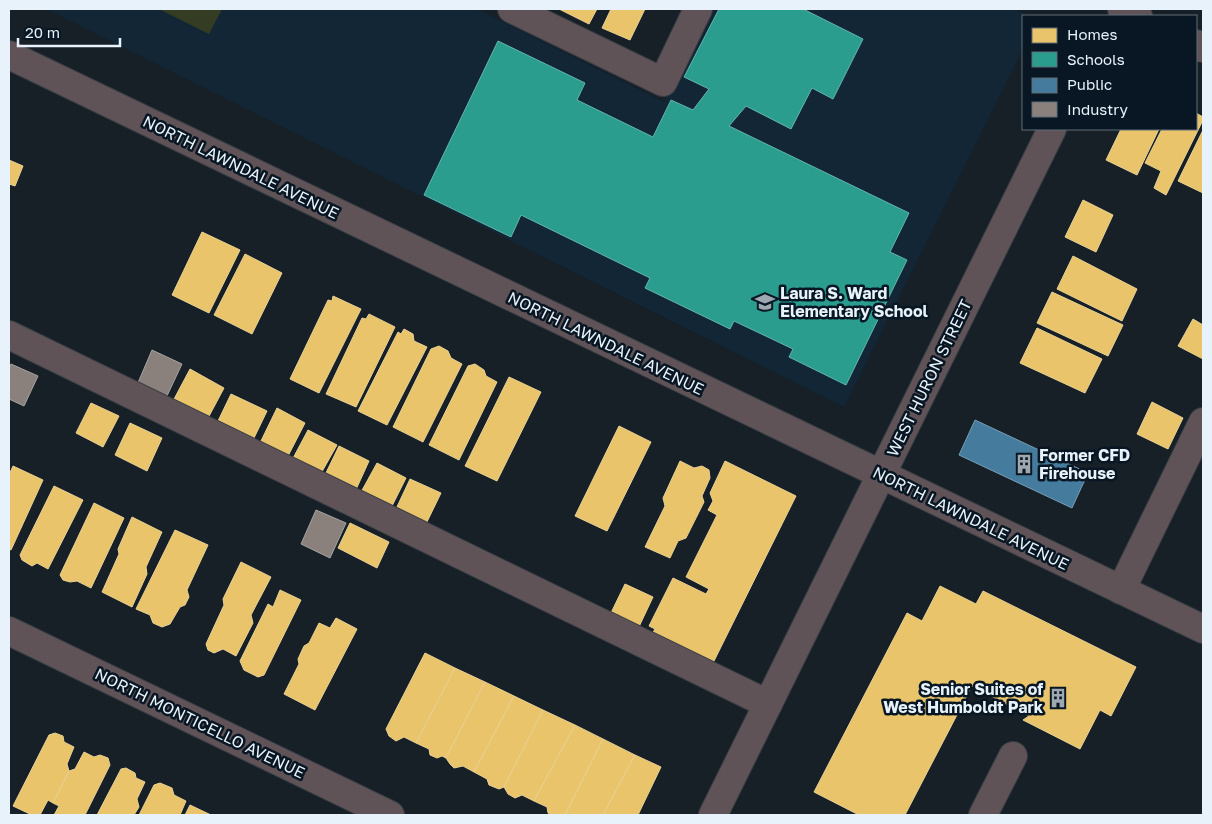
<svg xmlns="http://www.w3.org/2000/svg" width="1212" height="824" viewBox="0 0 1212 824" font-family="'Golos Text',sans-serif">
<rect width="100%" height="100%" fill="#171f27"/>
<polygon fill="#122635" points="46,9 477,9 664,102 711,9 1015,9 1030,16 1023,16 1023,49 844,407"/>
<polygon fill="#343d23" points="159,9 222,9 209,34"/>
<g fill="#e9c46a" stroke="#e8d295">
<polygon points="559,9 597,9 589,24"/>
<polygon points="611,9 645,9 630,40 602,28"/>
<polygon points="1196,113 1203,117 1203,120 1166,195 1154,188 1161,171 1145,163 1162,129 1196,129"/>
<polygon points="1121,129 1159,129 1137,175 1106,160"/>
<polygon points="1203,130 1203,193 1178,181"/>
<polygon points="9,160 23,166 15,186 9,184"/>
<polygon points="1083,200 1113,215 1096,252 1065,237"/>
<polygon points="202,232 240,250 209,313 172,295"/>
<polygon points="245,254 282,273 252,334 214,315"/>
<polygon points="1073,256 1137,289 1122,321 1057,289"/>
<polygon points="1052,292 1123,325 1108,356 1037,323"/>
<polygon points="333,296 361,309 319,393 290,379 328,300 332,301"/>
<polygon points="369,314 395,327 356,407 326,394 362,318 366,319"/>
<polygon points="1193,319 1203,325 1203,359 1178,346"/>
<polygon points="1037,328 1102,359 1085,393 1020,363"/>
<polygon points="404,329 413,334 414,341 427,347 387,425 358,411 398,332 401,334"/>
<polygon points="439,346 448,351 451,358 462,364 423,442 393,427 431,349"/>
<polygon points="475,364 484,370 486,376 497,382 459,460 429,445 468,366"/>
<polygon points="190,369 224,388 207,420 173,401"/>
<polygon points="509,377 541,392 497,481 465,466"/>
<polygon points="231,394 267,411 254,438 218,421"/>
<polygon points="1152,402 1183,418 1168,449 1137,434"/>
<polygon points="91,403 119,416 103,447 76,433"/>
<polygon points="277,408 305,423 287,458 260,443"/>
<polygon points="130,423 162,438 147,471 115,455"/>
<polygon points="619,426 651,442 607,531 575,516"/>
<polygon points="308,430 337,445 319,477 291,462"/>
<polygon points="339,446 369,461 354,494 323,479"/>
<polygon points="680,461 694,468 702,466 709,470 710,478 702,496 704,502 686,538 678,541 670,558 645,547 665,506 663,498"/>
<polygon points="725,461 796,496 713,663 652,634 655,629 649,626 673,578 706,594 709,589 686,577 717,515 708,510 713,501 710,493"/>
<polygon points="377,463 406,478 390,510 360,494"/>
<polygon points="13,466 43,480 11,550 9,549 9,475"/>
<polygon points="410,479 441,493 425,526 395,511"/>
<polygon points="54,486 83,500 48,569 37,563 32,566 22,560 20,555"/>
<polygon points="94,503 124,518 91,588 77,581 70,582 63,580 60,575"/>
<polygon points="132,517 162,532 146,567 147,574 132,607 102,592 119,554 118,549"/>
<polygon points="350,523 389,542 377,568 338,548"/>
<polygon points="175,530 208,545 187,590 189,597 185,605 180,607 170,624 162,627 153,623 150,615 136,609"/>
<polygon points="241,562 271,577 251,615 253,623 236,656 223,649 214,653 208,650 206,644 224,605 223,599"/>
<polygon points="625,584 653,597 637,631 609,617"/>
<polygon points="940,586 976,604 983,591 1136,667 1111,716 1100,710 1080,749 1023,720 1029,716 972,686 905,815 859,815 814,792 907,613 922,621"/>
<polygon points="280,590 301,600 264,675 258,677 244,670 240,661 268,604 273,607"/>
<polygon points="336,618 357,629 315,710 284,694 299,664 298,659 304,646 309,643 319,623 330,628"/>
<polygon points="425,653 455,668 416,743 404,737 396,741 389,736 386,729"/>
<polygon points="455,668 485,682 446,758 442,756 437,758 430,755 429,749 416,743"/>
<polygon points="485,682 514,696 474,772 463,766 454,768 450,764 446,758"/>
<polygon points="514,696 543,710 504,787 499,789 489,785 487,779 474,772"/>
<polygon points="543,710 575,725 534,801 522,795 515,798 508,794 504,787"/>
<polygon points="575,725 603,739 565,815 552,815 548,813 547,807 534,801"/>
<polygon points="55,733 63,736 64,742 74,747 67,764 69,771 53,803 48,800 40,815 32,815 13,806 49,735"/>
<polygon points="603,739 635,755 603,815 565,815"/>
<polygon points="84,752 94,757 100,755 108,758 110,765 85,815 54,815 59,806 53,803 69,771 75,769"/>
<polygon points="635,755 661,767 638,815 603,815"/>
<polygon points="126,768 135,773 136,778 145,782 137,799 139,807 134,815 97,815 121,769"/>
<polygon points="160,783 172,788 174,795 186,801 180,815 139,815 154,785"/>
<polygon points="190,805 211,815 185,815"/>
</g>
<polygon fill="#2a9d8f" stroke="#63b6af" points="719,9 803,9 863,39 833,99 812,88 791,129 746,106 729,126 909,213 890,252 907,260 846,385 789,357 793,349 734,321 730,329 645,288 650,278 521,215 511,237 424,195 498,41 585,83 577,100 653,137 671,100 693,110 709,89 684,77"/>
<polygon fill="#457b9d" stroke="#769fb9" points="975,420 1088,473 1072,508 959,455"/>
<g fill="#8a817c" stroke="#a6a3a2">
<polygon points="152,350 182,364 166,398 137,385"/>
<polygon points="11,364 38,376 24,406 9,399 9,369"/>
<polygon points="316,510 346,523 330,558 301,544"/>
</g>
<g fill="none" stroke-linecap="round" stroke-linejoin="round">
<defs>
<g id="minor">
<polyline points="512,9 663,82 698,9"/>
<polyline points="1122,9 1138,16"/>
<polyline points="1196,44 1203,48"/>
<polyline points="9,55 1203,629"/>
<polyline points="9,335 768,704"/>
<polyline points="1121,590 1203,422"/>
<polyline points="9,631 390,815"/>
<polyline points="713,815 1052,129"/>
<polyline points="983,815 1013,756"/>
</g>
</defs>
<use href="#minor" stroke="#363d43" stroke-width="30"/>
<use href="#minor" stroke="#605357" stroke-width="28"/>
</g>
<defs>
<symbol id="school-bare" viewBox="-9 -9 18 18"><path d="M0-5L7-2L0 1L-7-2ZM-4 1L0 2.5L4 1V4Q0 6-4 4Z" fill="#9ea8b0" stroke="#081723" stroke-width="2.5" paint-order="stroke"/></symbol>
<symbol id="building-bare" viewBox="-9 -9 18 18"><path d="M-4-6H4V6H1V3H-1V6H-4ZM-2.5-4.3h1.7v1.8h-1.7ZM.8-4.3h1.7v1.8H.8ZM-2.5-1h1.7V.8h-1.7ZM.8-1h1.7V.8H.8Z" fill="#9ea8b0" stroke="#081723" stroke-width="2.5" paint-order="stroke"/></symbol>
</defs>
<g fill-rule="evenodd">
<use href="#school-bare" x="751" y="288" width="28" height="28"/>
<use href="#building-bare" x="1010" y="450" width="28" height="28"/>
<use href="#building-bare" x="1044" y="684" width="28" height="28"/>
</g>
<g text-anchor="middle" dominant-baseline="central" stroke-width="5" stroke-linejoin="round" paint-order="stroke">
<g font-size="16" fill="#e7f2fa" stroke="#081723">
<text transform="translate(241 167) rotate(26)">NORTH LAWNDALE AVENUE</text>
<text transform="translate(606 343) rotate(26)">NORTH LAWNDALE AVENUE</text>
<text transform="translate(929 378) rotate(-64)">WEST HURON STREET</text>
<text transform="translate(971 518) rotate(26)">NORTH LAWNDALE AVENUE</text>
<text transform="translate(200 723) rotate(26)">NORTH MONTICELLO AVENUE</text>
</g>
<g font-size="16" font-weight="bold" fill="#e7f2fa" stroke="#081723" text-anchor="start">
<text x="780" y="293">Laura S. Ward<tspan x="780" dy="18">Elementary School</tspan></text>
<text x="1039" y="455">Former CFD<tspan x="1039" dy="18">Firehouse</tspan></text>
<text x="1043" y="689" text-anchor="end">Senior Suites of<tspan x="1043" dy="18">West Humboldt Park</tspan></text>
</g>
</g>
<rect width="1212" height="824" fill="none" stroke="#e7f2fa" stroke-width="20"/>
<rect x="1022" y="15" width="175" height="115" fill="#081723" stroke="#616f79"/>
<rect x="1032" y="28" width="25" height="15" fill="#e9c46a" stroke="#616f79"/>
<text x="1067" y="40" font-size="15" fill="#e7f2fa">Homes</text>
<rect x="1032" y="52" width="25" height="15" fill="#2a9d8f" stroke="#616f79"/>
<text x="1067" y="65" font-size="15" fill="#e7f2fa">Schools</text>
<rect x="1032" y="78" width="25" height="15" fill="#457b9d" stroke="#616f79"/>
<text x="1067" y="90" font-size="15" fill="#e7f2fa">Public</text>
<rect x="1032" y="102" width="25" height="15" fill="#8a817c" stroke="#616f79"/>
<text x="1067" y="115" font-size="15" fill="#e7f2fa">Industry</text>
<path d="M18 38v8h102v-8" fill="none" stroke="#e7f2fa" stroke-width="2.5"/>
<text x="25" y="38" font-size="15" fill="#e7f2fa" stroke="#081723" stroke-width="4" paint-order="stroke">20 m</text>
</svg>
